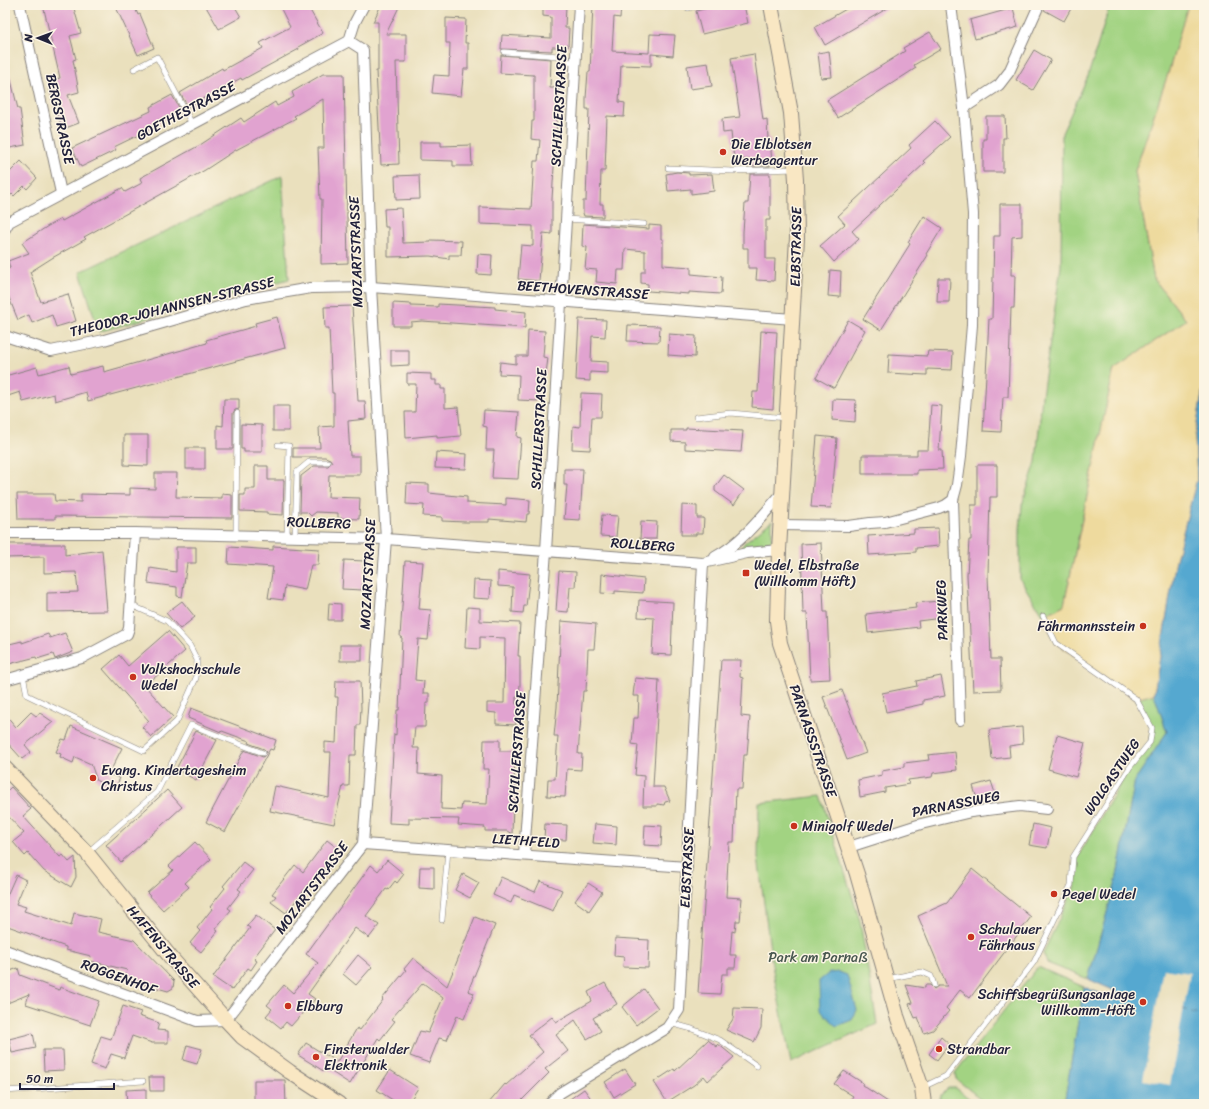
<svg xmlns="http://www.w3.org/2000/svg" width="1209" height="1109" viewBox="0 0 1209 1109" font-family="Sriracha,sans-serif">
<rect width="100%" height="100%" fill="#fcf5e5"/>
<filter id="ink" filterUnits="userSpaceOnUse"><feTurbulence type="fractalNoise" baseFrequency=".025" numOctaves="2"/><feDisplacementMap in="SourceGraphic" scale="8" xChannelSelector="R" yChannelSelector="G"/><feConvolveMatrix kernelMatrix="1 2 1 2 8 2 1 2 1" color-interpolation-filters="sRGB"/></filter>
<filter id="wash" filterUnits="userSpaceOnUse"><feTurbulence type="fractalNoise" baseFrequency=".012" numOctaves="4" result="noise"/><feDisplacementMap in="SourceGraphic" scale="16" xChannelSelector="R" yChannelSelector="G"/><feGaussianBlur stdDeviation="0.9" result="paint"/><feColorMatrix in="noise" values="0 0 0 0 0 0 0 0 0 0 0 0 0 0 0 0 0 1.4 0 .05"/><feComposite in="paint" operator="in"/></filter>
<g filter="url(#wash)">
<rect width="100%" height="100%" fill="#eae0bd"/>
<g fill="#a2d382" stroke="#627a5e">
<polygon points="1110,5 1188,5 1188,7 1168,74 1135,171 1154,279 1186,320 1114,369 1064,605 1043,616 1020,579 1020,529 1022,505 1036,462 1042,396 1061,266 1062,133 1088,76"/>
<polygon points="282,176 289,279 99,332 80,272"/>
<polygon points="772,521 772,541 740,550 745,542"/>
<polygon points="1154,694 1167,732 1135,780 1116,881 1088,979 1047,963 1043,953 1075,886 1076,860 1130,767 1150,742 1152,728 1136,699"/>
<polygon points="821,796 860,921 877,1024 791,1063 772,965 758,857 759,803"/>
<polygon points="1038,967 1084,987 1064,1104 987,1104 956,1079 955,1073"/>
<polygon points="948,1088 956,1088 976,1104 939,1104 941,1095"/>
</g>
<polygon fill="#eeda9e" stroke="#887e6c" points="1188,5 1204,5 1204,383 1195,435 1197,479 1176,560 1154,694 1136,699 1056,643 1043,616 1064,605 1114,369 1186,320 1154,279 1135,171 1168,74"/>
<g fill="#54a8d0" stroke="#3b6586">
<polygon points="1204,383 1204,1104 1064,1104 1084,987 1116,1000 1120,993 1088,979 1116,881 1135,780 1167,732 1154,694 1176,560 1197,479 1195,435"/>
<polygon points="839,972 847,975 857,1010 852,1020 837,1026 820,1010 819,981 829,973"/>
</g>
<polygon fill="#eae0bd" points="1163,969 1190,973 1170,1085 1143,1080"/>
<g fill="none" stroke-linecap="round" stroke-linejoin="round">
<polyline stroke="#365877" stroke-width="1" stroke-dasharray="5 4" stroke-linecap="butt" points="1183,1009 1204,1016"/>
</g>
<g id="blocks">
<g fill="#e1a3d0">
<polygon points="43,5 73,5 81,33 70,36 76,59 73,60 79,92 68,95 79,123 63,129 54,107 48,81 60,78"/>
<polygon points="115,5 134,5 138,15 140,14 154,48 138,55"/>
<polygon points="205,5 234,5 241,17 219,29"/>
<polygon points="279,5 307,5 323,33 298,47 299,49 242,80 241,78 188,107 180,93 222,68 223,70 263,48 260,43 290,27"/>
<polygon points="381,5 400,5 386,34 406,34 406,62 396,62 399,164 381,165 376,71 378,71 378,22 373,22"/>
<polygon points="543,5 566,5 565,28 569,28 568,47 552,47 552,51 501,49 502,35 551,38 551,17 543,16"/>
<polygon points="593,5 621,6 620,18 614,17 612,51 649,53 650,34 675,35 673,56 651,54 651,66 621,65 619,102 625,103 624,117 607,116 605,171 601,171 600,204 603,204 603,217 584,216 583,213 583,201 586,201 589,109 586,109 586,98 588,72 590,72"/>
<polygon points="720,5 744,5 748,23 702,34 696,11"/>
<polygon points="853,5 893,5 825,45 815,27"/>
<polygon points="1045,5 1073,5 1064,21 1044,10"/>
<polygon points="1013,8 1018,27 975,39 970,20"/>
<polygon points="446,18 466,19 465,43 468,43 468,69 464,69 461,96 432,93 434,75 449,76 450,43 446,43"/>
<polygon points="930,32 941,49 914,65 916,68 838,118 827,100 905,51 903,48"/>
<polygon points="1034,50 1051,60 1033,90 1016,80"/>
<polygon points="829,51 832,77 821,78 818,53"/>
<polygon points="754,54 763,120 767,119 768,139 770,139 772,163 770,163 770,166 750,166 750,159 734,160 731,132 723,133 722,119 740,117 731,58"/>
<polygon points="501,55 551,59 550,88 559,88 552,199 552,234 543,233 539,281 518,279 521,245 533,246 533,226 480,224 480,207 531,209 534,161 538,161 540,140 531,139 532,121 534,121 534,75 500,73"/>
<polygon points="708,63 712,86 690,89 687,66"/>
<polygon points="5,72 9,72 18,109 20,109 25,145 5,149"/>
<polygon points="323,74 344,74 348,263 321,264 322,199 320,199 318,148 324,148 323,99 294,116 296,118 234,151 205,170 84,237 86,239 52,258 30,272 41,302 68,294 76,321 56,327 52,315 32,323 29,315 18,320 5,288 5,270 10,268 8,261 29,253 22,243 48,226 61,219 62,221 122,188 125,192 142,183 140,178 200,145 241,118 244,122 275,102 277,106 294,97 292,92"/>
<polygon points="172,95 181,111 158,123 159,125 114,147 116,150 81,167 72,148 151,111 150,107"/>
<polygon points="986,116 1005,116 1006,138 1003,138 1003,172 983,172 983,139 986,139"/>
<polygon points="935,121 950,137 923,161 925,163 852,231 859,239 834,262 820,246 845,224 838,216 911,148 909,145"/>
<polygon points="420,142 441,142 441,146 471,145 472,166 453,166 453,161 420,160"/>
<polygon points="21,161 37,178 27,189 24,186 14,196 12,194 5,201 5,166 10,172"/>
<polygon points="677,172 689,173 689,175 712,174 714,191 691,194 691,189 668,191 666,174"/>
<polygon points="750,174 770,174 770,220 766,220 766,259 775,259 774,281 756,280 757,268 748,268 748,248 743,248 743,232 745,203 748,203"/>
<polygon points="419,175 420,199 396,200 395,176"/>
<polygon points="1000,204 1022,204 1022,236 1012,237 1011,275 1015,275 1014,308 1011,308 1008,397 1003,397 1001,432 983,431 989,319 992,319 994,236 1000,236"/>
<polygon points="401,208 403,243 431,242 431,240 462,241 461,255 449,255 449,259 430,256 388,257 388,227 385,227 384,209"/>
<polygon points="924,216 942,228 926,254 928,255 881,330 863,319 910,244 908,242"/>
<polygon points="583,224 649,229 649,225 661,226 661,239 663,239 663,265 691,267 691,274 722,277 721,294 689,292 689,294 648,291 648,284 641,283 641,272 645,272 645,251 625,249 624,270 618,270 617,284 596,282 597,270 585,269 587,247 582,246"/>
<polygon points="478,254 492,255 491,275 477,274"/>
<polygon points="830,270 841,271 840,297 828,296"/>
<polygon points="938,278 950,278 949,302 937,302"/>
<polygon points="393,303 411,304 411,306 438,307 438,304 495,307 495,309 526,312 525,328 422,321 411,322 411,326 393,326"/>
<polygon points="352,306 358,401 365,401 366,419 348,421 350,456 360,456 360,475 329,475 328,497 360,498 359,519 338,518 338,513 316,512 311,516 307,512 300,512 301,476 314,466 328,466 332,462 330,459 325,457 293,457 293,448 320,448 319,427 334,426 334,393 332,393 329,328 325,328 324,307"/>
<polygon points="277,317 285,348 88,401 86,392 55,401 54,394 23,402 20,392 5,397 5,376 37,367 39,374 69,366 71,374 103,366 104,372 207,343 206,340 256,326 255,323"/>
<polygon points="579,319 606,320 605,337 592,336 591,361 608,362 608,373 590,372 590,381 576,380"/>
<polygon points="848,320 865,330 834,388 816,378"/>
<polygon points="628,325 660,326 659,342 627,341"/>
<polygon points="528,330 545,331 543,357 548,358 546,374 540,373 539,401 518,400 519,375 499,374 500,362 516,364 516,356 527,356"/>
<polygon points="761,331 777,332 773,409 752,407 753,392 758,392"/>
<polygon points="669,334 696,336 695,357 668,355"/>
<polygon points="391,350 409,350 409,365 391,366"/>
<polygon points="928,351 953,352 952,370 927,369 927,375 888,373 889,354 927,356"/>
<polygon points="407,373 431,374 431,380 436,380 436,385 441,385 441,389 445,389 445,408 458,407 461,436 437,438 437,435 406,438 405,412 415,412 416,384 407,384"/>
<polygon points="581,393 602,394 601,417 592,417 590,450 572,449 573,426 580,427"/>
<polygon points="224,399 239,399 239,409 235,410 233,413 233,449 217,449 217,425 223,426"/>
<polygon points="833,399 856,400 855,422 832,420"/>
<polygon points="931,405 942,406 939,450 942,450 943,469 917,470 917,474 862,474 862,455 917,455 917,450 928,450"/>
<rect x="273" y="406" width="16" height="25"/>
<polygon points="484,410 519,412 517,437 521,438 518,479 492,478 494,450 486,450 487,427 483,426"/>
<polygon points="241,424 262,425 262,452 244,452 244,449 241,449"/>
<polygon points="686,428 743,431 741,452 685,449 685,442 671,441 671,430 686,430"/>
<polygon points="124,435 148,435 148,466 124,465"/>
<polygon points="817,436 837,438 831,508 811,507"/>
<rect x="186" y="448" width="19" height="21"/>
<polygon points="436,452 467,454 466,469 435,468"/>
<polygon points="977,465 997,465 997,497 990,497 988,575 991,659 1000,659 1001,690 973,691 967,575 969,540 971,540 971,505 977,505"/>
<polygon points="255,466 268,466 268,480 284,480 283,515 267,514 267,512 240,511 240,495 245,495 245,489 255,489"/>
<polygon points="564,469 583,469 580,520 564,519 567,485 564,485"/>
<polygon points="155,473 177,473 176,497 222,498 222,494 232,495 232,518 55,516 55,519 18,519 17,494 54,494 55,501 81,502 81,494 130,495 130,488 155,489"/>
<polygon points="724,475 744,490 734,505 715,491 715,487"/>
<polygon points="407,483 429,484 429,493 467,497 467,503 506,505 506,498 530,500 529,514 527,514 526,522 489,519 489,522 465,522 442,521 442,517 423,516 424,505 406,504"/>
<polygon points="682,505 697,506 697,518 704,518 703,533 696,533 696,535 681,535"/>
<polygon points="602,515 618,516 616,537 600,536"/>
<polygon points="641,521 657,522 656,539 640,539"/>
<polygon points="938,528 939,546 916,548 916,552 869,555 868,536 914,533 914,529"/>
<polygon points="821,543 824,612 827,612 830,679 810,680 807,613 803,613 801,544"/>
<polygon points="5,544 65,544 65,555 102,550 107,611 47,612 47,593 78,592 76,572 44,573 44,557 5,558"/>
<polygon points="273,546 319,549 318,565 311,565 305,590 285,586 283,600 268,598 273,567 228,564 229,547 273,550"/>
<polygon points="176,547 196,547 196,563 187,563 182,597 177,596 177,587 148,583 150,568 176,572"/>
<polygon points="344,560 364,561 362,590 342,589"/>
<polygon points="405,561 423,562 419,609 431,610 428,640 418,639 415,680 424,681 423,693 429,693 429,703 426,703 425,727 415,727 413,748 419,748 418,774 442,776 441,809 461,810 462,803 487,804 489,769 483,769 484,740 500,740 500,751 515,751 514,784 516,784 515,802 513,802 512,834 507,831 485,831 485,827 458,825 459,819 409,818 409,824 389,823 394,734 396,735 397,710 399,710 402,638 400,637"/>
<polygon points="498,571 530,574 526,606 524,606 523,613 512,612 513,587 498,586"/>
<polygon points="559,571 576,572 575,587 570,587 568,612 556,611"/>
<polygon points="602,574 644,579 643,593 615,591 615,594 601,593"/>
<polygon points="474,580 491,581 490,599 473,598"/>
<polygon points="639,600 673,602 671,655 652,654 654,618 638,617"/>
<polygon points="182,601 195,617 180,629 166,613"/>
<polygon points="940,601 942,618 918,621 919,627 868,633 866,614 916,608 915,603"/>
<polygon points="329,603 341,604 341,620 328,620"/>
<polygon points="467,607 480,608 480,621 520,623 518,656 520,656 520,684 519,697 516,697 516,704 522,704 522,713 516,713 516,725 496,724 496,713 487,712 487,703 504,703 505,638 480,637 480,649 465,648"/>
<polygon points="561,621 596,624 594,649 588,649 586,691 583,691 578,754 582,754 581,770 567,769 565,797 547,796 548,779 555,779 558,736 554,736 557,707"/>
<polygon points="168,631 185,651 145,686 173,717 151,737 142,727 149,721 103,669 119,655 128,666"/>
<polygon points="65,633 73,652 55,659 53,654 37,659 36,657 5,665 5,645 22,641 22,643 48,634 50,638"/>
<rect x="340" y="645" width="22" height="16"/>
<polygon points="721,660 741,660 740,677 743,678 741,716 750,717 747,755 744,755 742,789 736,789 734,842 729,842 726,897 742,898 740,921 736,921 735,932 732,931 730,955 736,955 735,968 728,968 728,974 722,974 720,994 698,993"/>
<polygon points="941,676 945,696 923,700 923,704 886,712 882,693 917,686 916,681"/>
<polygon points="635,678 659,680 653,787 664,787 670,801 665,802 664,805 657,804 657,806 643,806 644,776 635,775 638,745 632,744 634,718 638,718 639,696 633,696"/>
<polygon points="336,681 360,681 361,708 360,725 357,725 356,755 350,755 349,786 343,786 334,824 270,811 275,786 329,798 331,752 325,752 325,742 336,743 338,697 335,697"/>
<polygon points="842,690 866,753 847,760 823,697"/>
<polygon points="191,708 276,740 273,750 270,749 225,832 206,822 244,750 263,757 267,752 264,749 248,743 249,741 222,731 221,732 188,718"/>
<polygon points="31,712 36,716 40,713 53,722 25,745 31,752 22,759 5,740 5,714 16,727"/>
<polygon points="71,726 122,748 109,774 120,778 115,789 97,781 91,764 75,757 73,763 60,757 61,754 56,752 62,739 66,740"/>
<polygon points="1022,727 1023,744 1009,746 1010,757 992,759 989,730"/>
<polygon points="196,731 217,740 196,780 176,769"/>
<polygon points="1057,735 1085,743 1076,777 1048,769"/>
<polygon points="955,752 957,770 933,773 932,777 908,780 909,784 885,788 885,792 860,797 858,780 882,775 882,771 904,767 904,763 929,760 928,755"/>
<polygon points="991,781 996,796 978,802 973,786"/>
<polygon points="11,787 31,809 23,816 60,857 63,855 69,862 75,857 76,877 71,887 44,871 28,853 25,856 13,842 24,833 5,813 5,793"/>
<polygon points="167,790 182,807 121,862 106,845"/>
<polygon points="545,824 567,825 566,840 544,839"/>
<polygon points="595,824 617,826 616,845 593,843"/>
<polygon points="1033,824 1051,828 1047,848 1029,845"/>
<polygon points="645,825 662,826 661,846 644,845"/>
<polygon points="327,840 341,851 326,871 322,868 286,913 271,902 276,896 272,894 295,865 303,872"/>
<polygon points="195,842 211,859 185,883 189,887 163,910 147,893 173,870 169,866"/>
<polygon points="387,860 404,874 397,883 395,881 388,890 386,889 366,916 379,925 369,938 355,928 308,994 315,999 291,1026 286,1022 281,1028 266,1016 272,1009 267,1005 284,985 293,993 318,963 306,954 371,865 378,871"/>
<polygon points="243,862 253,870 238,889 241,891 228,908 231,910 215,929 218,931 201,952 190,943 200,931 197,928 212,909 210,907 225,888 223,886"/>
<polygon points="420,867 434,867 434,889 419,888"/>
<polygon points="972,869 1031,917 970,998 960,990 946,1008 949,1011 933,1030 924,1033 918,1017 915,1018 909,1004 913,1003 906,985 925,988 925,985 930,985 934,989 938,986 947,986 918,916 947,903"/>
<polygon points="463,874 479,883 470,898 455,890"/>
<polygon points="16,875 26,880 16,904 26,907 24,911 71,926 74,913 101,919 98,932 134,940 174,981 173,988 168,991 125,979 127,970 90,961 91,956 66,950 66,947 5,925 5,900"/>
<polygon points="501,877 535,892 540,881 562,890 553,911 514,895 511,903 493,895"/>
<polygon points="588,883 602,892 589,911 575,901"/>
<polygon points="256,915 275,930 255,956 256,957 254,959 257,961 251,970 248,968 232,990 213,977 250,928 247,926"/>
<polygon points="475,917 495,925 468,991 474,993 464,1019 457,1016 447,1040 439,1038 429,1063 410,1056 420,1031 428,1033 443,998 423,983 391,1019 395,1021 380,1040 378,1038 350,1084 327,1069 325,1072 298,1055 306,1043 337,1062 357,1028 360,1030 383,1000 382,999 406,970 404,969 413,958 447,986"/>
<polygon points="615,938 649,940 648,968 623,967 624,957 614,956"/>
<polygon points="358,955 372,967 356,985 343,974"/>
<polygon points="18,968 20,975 59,990 60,987 99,1001 90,1025 26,1004 29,994 5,1004 5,973"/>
<polygon points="605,983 617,1004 593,1018 601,1031 587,1039 575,1020 556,1035 568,1051 545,1069 549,1073 518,1104 488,1104 505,1084 506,1085 543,1052 529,1035 552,1017 556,1022 592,1001 588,992"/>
<polygon points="644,989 658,1008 636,1025 622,1007"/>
<polygon points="123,1006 141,1012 139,1016 159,1023 157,1030 168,1031 168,1043 152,1043 132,1036 124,1058 111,1054 105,1069 91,1064 101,1036 111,1039"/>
<polygon points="734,1008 762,1009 761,1028 754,1042 726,1030 733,1019"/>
<polygon points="33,1033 36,1048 12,1053 9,1039"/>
<polygon points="941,1037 949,1044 937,1060 929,1054"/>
<polygon points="708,1040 717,1047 718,1044 734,1057 708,1081 704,1076 694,1085 667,1102 654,1082 674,1069 675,1071"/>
<polygon points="187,1045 202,1049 197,1064 183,1060"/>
<polygon points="43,1050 63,1050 64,1070 44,1071"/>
<polygon points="625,1069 635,1084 614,1097 605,1082"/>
<polygon points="390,1070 418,1088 408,1104 399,1104 377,1090"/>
<polygon points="844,1071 863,1083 862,1085 891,1104 848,1104 853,1096 834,1084"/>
<polygon points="149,1077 164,1077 164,1091 150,1091"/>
<polygon points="254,1080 285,1080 286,1104 254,1104"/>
<polygon points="146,1089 146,1104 127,1104 126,1090"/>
<polygon points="584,1089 595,1104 563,1104"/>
</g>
</g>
</g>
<g filter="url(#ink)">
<use href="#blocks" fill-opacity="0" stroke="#86817c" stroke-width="1"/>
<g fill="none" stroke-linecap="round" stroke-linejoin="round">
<defs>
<g id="lane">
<polyline points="688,8 701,5"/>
<polyline points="504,52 559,56 562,61 575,62"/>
<polyline points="134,69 157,57 192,124"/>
<polyline points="668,168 732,171 795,169"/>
<polyline points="566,219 644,224"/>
<polyline points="696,417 731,413 786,418"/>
<polyline points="278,445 289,446 287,536"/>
<polyline points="236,535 237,413"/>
<polyline points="295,536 297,472 309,462 328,462"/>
<polyline points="23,675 27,695 144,751 177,721 196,678 197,660 190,646 167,621 131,605"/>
<polyline points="87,853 157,792 191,725 263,753"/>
<polyline points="442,920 448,850"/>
<polyline points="887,979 922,972 931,976 934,985"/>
<polyline points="670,1023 692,1029 720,1040 757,1066"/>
<polyline points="923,1087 946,1076 1034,962 1071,885 1073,857 1130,767 1150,742 1152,728 1136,699 1056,643 1043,616"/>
<polyline points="5,1091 143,1081"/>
</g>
<g id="street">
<polyline points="20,5 61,193"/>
<polyline points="964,108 999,85 1009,72 1039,5"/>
<polyline points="5,229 9,222 349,41 355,22 364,5"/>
<polyline points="5,336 51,351 104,340 246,299 311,288 371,287 793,319"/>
<polyline points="953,500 960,720"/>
<polyline points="781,525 849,526 870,523 885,522 939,508 946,505 953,500 957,485 961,456 972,325 973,214 964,108 951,5"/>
<polyline points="5,533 135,533 386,539 703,563 747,553 779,550"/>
<path d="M715,557C743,542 763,515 783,492"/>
<polyline points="5,680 82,658 127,634 129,628 135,533"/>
<polyline points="363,844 687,867"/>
<polyline points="849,847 921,824 971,812 1020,806 1047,809"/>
<polyline points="524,854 546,551 579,5"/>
<polyline points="5,950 197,1021 226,1020 363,844 386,539 371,287 363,50 349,41"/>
<polyline points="549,1104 560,1093 667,1028 679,1010 703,563"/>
</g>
<g id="secondary">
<polyline points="771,5 791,113 796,180 797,238 779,550 777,621 780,643 857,874 897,1016 922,1088 924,1104"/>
<polyline points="5,768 87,853 172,959 226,1020 242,1037 290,1072 339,1104"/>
</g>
</defs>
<use href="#lane" stroke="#86817c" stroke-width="6"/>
<use href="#street" stroke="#86817c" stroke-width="12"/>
<use href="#secondary" stroke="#86817c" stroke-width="16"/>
<use href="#lane" stroke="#fff" stroke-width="5"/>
<use href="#street" stroke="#fff" stroke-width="10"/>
<use href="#secondary" stroke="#f9e7c3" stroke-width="14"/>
</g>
</g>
<g fill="#c8321e" stroke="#fcf5e5" stroke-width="1.5">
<circle cx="723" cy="152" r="4"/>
<rect x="742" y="569" width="8" height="8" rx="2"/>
<circle cx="1143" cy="626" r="4"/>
<circle cx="133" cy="677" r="4"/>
<circle cx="93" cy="778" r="4"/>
<circle cx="794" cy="826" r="4"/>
<circle cx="1054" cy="894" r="4"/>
<circle cx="971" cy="937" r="4"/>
<circle cx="1143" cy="1002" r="4"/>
<circle cx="288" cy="1006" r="4"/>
<circle cx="939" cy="1049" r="4"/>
<circle cx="316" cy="1057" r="4"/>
</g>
<g text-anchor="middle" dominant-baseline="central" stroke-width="3" stroke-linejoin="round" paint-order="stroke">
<g font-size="14" fill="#22223b" stroke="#fcf5e5">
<text transform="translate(559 106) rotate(-87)">SCHILLERSTRASSE</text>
<text transform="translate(186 111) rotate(-28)">GOETHESTRASSE</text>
<text transform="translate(60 119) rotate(78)">BERGSTRASSE</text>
<text transform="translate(796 247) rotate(-89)">ELBSTRASSE</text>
<text transform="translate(356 252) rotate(-92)">MOZARTSTRASSE</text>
<text transform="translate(583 290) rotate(4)">BEETHOVENSTRASSE</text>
<text transform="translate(172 307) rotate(-14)">THEODOR-JOHANNSEN-STRASSE</text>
<text transform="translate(539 429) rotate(-87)">SCHILLERSTRASSE</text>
<text transform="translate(319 523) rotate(2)">ROLLBERG</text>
<text transform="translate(643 545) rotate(4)">ROLLBERG</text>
<text transform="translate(368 574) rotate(-87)">MOZARTSTRASSE</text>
<text transform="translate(942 610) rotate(-92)">PARKWEG</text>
<text transform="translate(813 741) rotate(71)">PARNASSSTRASSE</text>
<text transform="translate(517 752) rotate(-86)">SCHILLERSTRASSE</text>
<text transform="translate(1112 777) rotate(-56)">WOLGASTWEG</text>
<text transform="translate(956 804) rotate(-11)">PARNASSWEG</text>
<text transform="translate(526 841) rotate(4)">LIETHFELD</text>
<text transform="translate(687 868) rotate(-87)">ELBSTRASSE</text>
<text transform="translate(312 888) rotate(-53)">MOZARTSTRASSE</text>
<text transform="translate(163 947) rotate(50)">HAFENSTRASSE</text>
<text transform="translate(119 977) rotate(20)">ROGGENHOF</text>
</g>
<g font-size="14" fill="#22223b" stroke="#fcf5e5" text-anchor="start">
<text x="731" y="144">Die Elblotsen<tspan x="731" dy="16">Werbeagentur</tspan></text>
<text x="754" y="565">Wedel, Elbstraße<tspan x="754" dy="16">(Willkomm Höft)</tspan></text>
<text x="1135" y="626" text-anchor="end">Fährmannsstein</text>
<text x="141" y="669">Volkshochschule<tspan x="141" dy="16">Wedel</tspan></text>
<text x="101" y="770">Evang. Kindertagesheim<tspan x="101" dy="16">Christus</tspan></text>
<text x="802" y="826">Minigolf Wedel</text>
<text x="1062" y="894">Pegel Wedel</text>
<text x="979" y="929">Schulauer<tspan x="979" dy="16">Fährhaus</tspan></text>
<text x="1135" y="994" text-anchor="end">Schiffsbegrüßungsanlage<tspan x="1135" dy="16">Willkomm-Höft</tspan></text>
<text x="296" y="1006">Elbburg</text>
<text x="324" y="1049">Finsterwalder<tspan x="324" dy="16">Elektronik</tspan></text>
<text x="947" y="1049">Strandbar</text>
</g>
<g font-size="14" fill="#485750" stroke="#fcf5e5">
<text x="818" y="957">Park am Parnaß</text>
</g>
</g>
<rect width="1209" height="1109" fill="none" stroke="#fcf5e5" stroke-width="20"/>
<g transform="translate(38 38) rotate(271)" stroke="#fcf5e5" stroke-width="3" paint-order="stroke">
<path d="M0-3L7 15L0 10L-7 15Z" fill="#22223b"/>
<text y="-6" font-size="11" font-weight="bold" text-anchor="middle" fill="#22223b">N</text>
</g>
<path d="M20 1083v6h94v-6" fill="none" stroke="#22223b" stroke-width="2"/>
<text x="26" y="1083" font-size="12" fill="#22223b" stroke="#fcf5e5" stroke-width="3" paint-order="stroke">50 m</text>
</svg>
